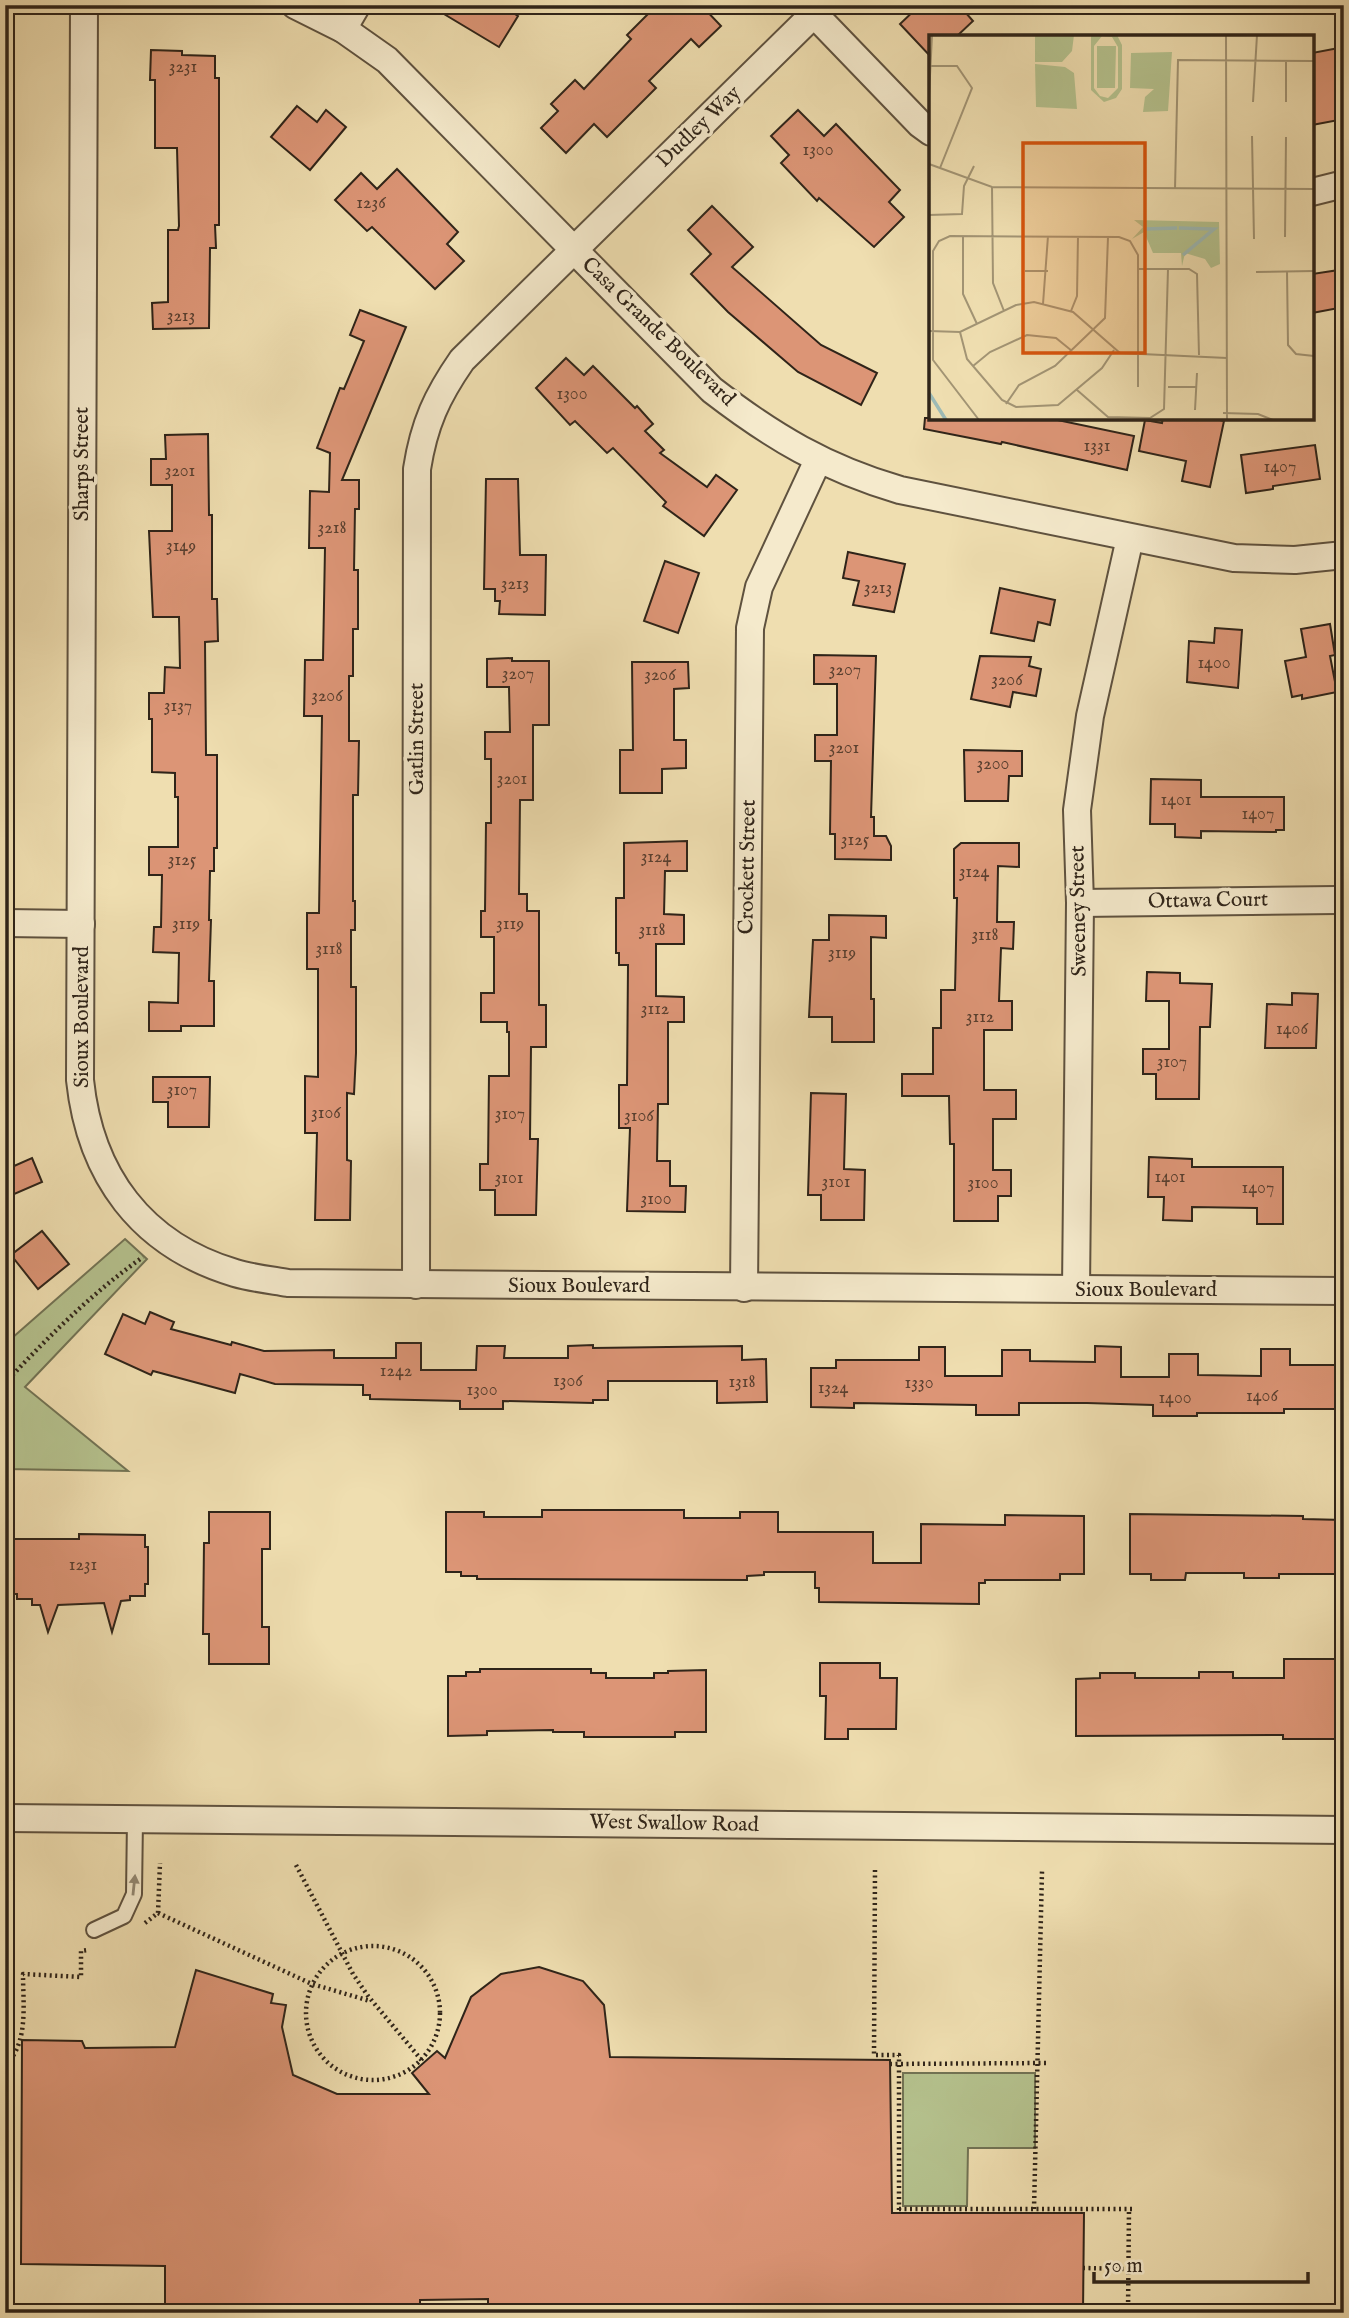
<svg xmlns="http://www.w3.org/2000/svg" width="1349" height="2318" viewBox="0 0 1349 2318" font-family="'IM FELL English',serif">
<rect width="100%" height="100%" fill="#efdeb0"/>
<filter id="stains"><feTurbulence type="fractalNoise" baseFrequency=".00286" numOctaves="4"/><feColorMatrix values="0 0 0 0 .2 0 0 0 0 .09 0 0 0 0 .02 0 0 0 .5 -.17"/></filter>
<radialGradient id="worn" r=".72"><stop offset=".6" stop-color="#630" stop-opacity="0"/><stop offset="1" stop-color="#630" stop-opacity=".3"/></radialGradient>
<g fill="#b5c28e" stroke="#727354" stroke-width="2">
<polygon points="125,1239 147,1259 25,1387 128,1471 5,1469 5,1328 12,1338"/>
<polygon points="903,2073 1035,2073 1035,2148 968,2148 967,2206 903,2206"/>
</g>
<g fill="none" stroke-linecap="round" stroke-linejoin="round">
<polyline stroke="#717e77" stroke-width="9" points="5,1367 6,1367"/>
</g>
<g fill="#dc9576" stroke="#2f2419" stroke-width="2">
<polygon points="429,5 500,5 518,16 499,47"/>
<polygon points="657,5 701,5 721,26 699,47 691,39 649,81 656,88 607,137 594,124 566,153 541,128 558,111 551,104 575,80 584,89 631,39 627,35"/>
<polygon points="920,5 959,5 973,21 956,37 931,37 931,57 900,24"/>
<polygon points="1344,47 1344,119 1312,125 1312,53"/>
<polygon points="151,50 182,51 182,55 215,56 215,78 219,78 219,225 215,225 216,248 210,248 209,328 153,329 152,303 168,302 168,230 178,230 179,226 177,148 155,148 155,80 150,80"/>
<polygon points="297,106 317,122 326,110 346,127 310,170 271,137"/>
<polygon points="798,110 824,136 836,124 900,190 889,202 904,217 874,247 819,198 817,201 781,163 789,155 771,136"/>
<polygon points="397,169 458,232 447,244 464,261 435,289 372,227 367,231 335,200 361,173 377,189"/>
<polygon points="712,206 753,247 732,267 821,345 877,373 861,405 798,372 728,312 691,274 711,254 688,230"/>
<polygon points="1339,270 1344,307 1312,313 1312,274"/>
<polygon points="360,310 406,327 342,480 359,480 359,509 355,509 354,570 358,570 358,629 353,629 353,676 349,676 349,741 359,741 358,795 353,795 353,901 355,901 355,930 351,930 351,987 356,987 356,1053 354,1094 347,1093 347,1160 351,1161 350,1220 315,1220 317,1133 305,1133 305,1076 318,1077 318,969 307,969 307,913 319,913 322,716 304,716 305,660 323,660 325,548 309,548 310,491 329,492 330,453 317,448 340,388 344,389 364,341 350,335"/>
<polygon points="566,358 584,375 593,366 635,408 637,406 653,424 645,431 664,450 660,453 707,487 716,475 737,490 704,536 663,506 666,502 613,448 607,453 575,421 570,425 536,388"/>
<polygon points="925,418 1048,418 1134,436 1127,470 1002,442 1001,444 924,429"/>
<polygon points="1163,418 1211,418 1224,421 1210,487 1182,481 1186,461 1139,451 1145,420 1162,423"/>
<polygon points="208,434 209,515 212,515 212,599 217,599 218,641 205,642 206,755 217,755 217,848 214,848 214,871 210,871 209,920 211,920 209,981 214,981 214,1026 181,1026 181,1031 149,1031 149,1002 178,1003 179,953 153,952 154,927 161,927 162,875 149,875 149,847 178,847 178,797 175,797 175,773 152,772 152,719 149,719 149,693 164,693 165,667 180,668 179,617 153,617 149,531 172,531 172,485 151,485 151,459 166,459 165,435"/>
<polygon points="1315,445 1320,479 1273,486 1273,489 1246,493 1241,455"/>
<polygon points="486,479 518,479 520,555 546,555 545,615 499,614 500,601 495,601 495,589 484,589"/>
<polygon points="848,552 905,564 894,612 853,605 859,581 843,578"/>
<polygon points="665,561 699,573 678,633 644,621"/>
<polygon points="1000,588 1055,600 1050,625 1038,622 1034,641 991,633"/>
<polygon points="1330,624 1335,655 1330,656 1337,692 1302,699 1302,695 1292,697 1285,661 1306,657 1301,629"/>
<polygon points="1215,628 1242,630 1238,688 1187,682 1189,641 1214,643"/>
<polygon points="814,655 876,656 871,817 874,817 874,836 886,836 891,846 891,860 835,859 835,834 830,834 831,761 815,761 815,735 837,735 837,684 814,684"/>
<polygon points="980,656 1031,657 1029,666 1041,669 1036,696 1013,692 1010,707 971,699"/>
<polygon points="512,658 512,661 549,661 549,725 533,725 533,800 520,800 519,894 527,894 527,911 539,911 539,1005 546,1005 546,1047 531,1047 530,1139 538,1139 536,1215 495,1215 495,1190 480,1190 480,1164 488,1164 489,1076 509,1076 509,1032 507,1032 507,1022 481,1022 481,993 494,993 494,937 481,937 481,911 485,911 486,823 491,823 491,759 485,759 485,732 510,732 509,687 487,687 487,659"/>
<polygon points="632,662 688,662 689,688 674,689 674,740 686,740 686,768 662,769 662,793 620,793 620,750 633,750"/>
<polygon points="964,750 1022,751 1022,776 1009,776 1008,801 965,801"/>
<polygon points="1151,779 1201,780 1201,797 1284,797 1284,830 1276,830 1276,832 1201,831 1201,838 1175,837 1175,824 1150,824"/>
<polygon points="687,841 687,871 665,871 664,914 684,915 684,944 656,944 656,996 684,997 684,1022 668,1022 668,1104 658,1104 657,1161 670,1161 670,1186 686,1186 685,1212 627,1211 630,1128 619,1128 619,1085 627,1085 628,965 619,965 619,953 616,953 616,898 624,898 624,843"/>
<polygon points="961,843 1019,843 1019,867 998,866 997,922 1014,922 1013,949 1001,948 999,1001 1012,1001 1012,1030 984,1030 984,1090 1016,1090 1016,1119 993,1119 993,1170 1011,1170 1011,1196 998,1196 998,1221 954,1221 954,1144 950,1144 949,1096 902,1096 902,1074 933,1074 933,1028 941,1028 941,990 955,990 957,898 954,898 954,849"/>
<polygon points="829,915 886,916 886,938 871,937 871,999 874,999 874,1042 832,1042 832,1017 809,1017 813,940 829,940"/>
<polygon points="1147,972 1180,973 1180,983 1212,984 1210,1027 1200,1027 1199,1099 1156,1099 1156,1074 1143,1074 1143,1049 1169,1049 1169,1001 1146,1001"/>
<polygon points="1292,993 1318,994 1316,1048 1265,1048 1267,1004 1292,1005"/>
<polygon points="153,1077 210,1077 209,1127 168,1127 168,1102 153,1102"/>
<polygon points="811,1093 846,1094 844,1169 865,1170 864,1220 821,1220 821,1195 808,1195"/>
<polygon points="1149,1157 1192,1159 1192,1167 1283,1167 1283,1224 1257,1224 1257,1208 1192,1207 1192,1221 1163,1220 1164,1197 1148,1197"/>
<polygon points="32,1158 42,1182 5,1198 5,1170"/>
<polygon points="42,1231 69,1264 38,1289 11,1255"/>
<polygon points="150,1312 174,1322 171,1329 231,1345 232,1342 264,1351 334,1350 334,1358 396,1358 396,1343 421,1343 421,1370 476,1370 477,1346 505,1346 504,1358 568,1358 568,1346 593,1345 593,1348 742,1346 742,1360 766,1359 767,1402 717,1403 717,1381 608,1381 608,1400 593,1400 593,1403 503,1401 503,1409 460,1409 460,1401 370,1399 370,1395 363,1395 363,1385 275,1384 240,1374 235,1393 153,1371 151,1375 105,1354 123,1314 145,1324"/>
<polygon points="1095,1346 1121,1347 1121,1377 1169,1377 1169,1354 1198,1354 1198,1375 1261,1376 1261,1349 1290,1349 1290,1365 1339,1365 1339,1367 1344,1367 1344,1409 1284,1409 1284,1413 1197,1413 1197,1416 1153,1416 1153,1405 1087,1403 1019,1403 1019,1415 976,1415 976,1405 854,1403 854,1408 811,1407 811,1368 836,1368 836,1360 919,1360 919,1347 945,1347 945,1376 1002,1376 1002,1350 1030,1350 1030,1361 1095,1362"/>
<polygon points="542,1510 684,1510 684,1518 740,1518 740,1512 778,1512 778,1532 873,1532 873,1563 921,1563 921,1524 1005,1525 1005,1515 1084,1516 1084,1574 1060,1574 1060,1580 985,1580 985,1583 979,1583 979,1604 819,1602 819,1588 815,1588 815,1572 764,1572 764,1575 747,1576 747,1580 477,1579 477,1576 461,1576 461,1572 446,1572 446,1512 484,1512 484,1517 542,1517"/>
<polygon points="209,1512 270,1512 270,1549 262,1549 262,1627 269,1627 269,1664 209,1664 209,1634 203,1634 204,1543 209,1543"/>
<polygon points="1130,1514 1303,1516 1303,1519 1344,1520 1344,1574 1279,1574 1279,1578 1244,1578 1244,1573 1186,1573 1185,1580 1151,1580 1151,1574 1130,1574"/>
<polygon points="79,1534 145,1535 145,1547 148,1547 148,1584 145,1584 145,1596 130,1596 130,1600 121,1601 112,1632 104,1603 58,1605 48,1632 40,1605 32,1605 32,1599 17,1599 17,1594 5,1594 5,1539 79,1539"/>
<polygon points="1284,1659 1342,1659 1344,1717 1342,1717 1341,1739 1283,1739 1283,1735 1076,1736 1076,1679 1100,1678 1100,1673 1135,1673 1135,1678 1199,1678 1199,1672 1233,1672 1233,1678 1284,1678"/>
<polygon points="820,1663 880,1663 880,1678 897,1678 896,1729 848,1729 848,1739 825,1739 826,1696 820,1696"/>
<polygon points="480,1669 591,1669 591,1673 606,1673 606,1678 654,1678 654,1673 668,1673 668,1671 706,1670 706,1732 675,1732 675,1737 584,1737 584,1732 553,1732 553,1730 487,1731 487,1735 448,1736 448,1676 466,1676 466,1672 480,1672"/>
<polygon points="539,1967 583,1981 604,2005 610,2057 890,2060 892,2213 1084,2213 1083,2313 488,2313 488,2299 420,2300 420,2313 165,2313 165,2266 21,2264 22,2040 82,2041 85,2048 175,2047 196,1970 273,1994 271,2003 286,2005 282,2027 293,2075 337,2094 429,2094 412,2073 437,2051 445,2058 471,1997 501,1974"/>
</g>
<g fill="none" stroke-linecap="round" stroke-linejoin="round">
<defs>
<polyline id="lane" points="94,1930 124,1916 134,1894 135,1819"/>
<g id="street">
<path d="M84,5L80,1080C90,1175 141,1245 235,1273C252,1278 270,1280 288,1283L1344,1291"/>
<path d="M295,5L343,29L387,60L712,390C773,437 825,468 900,490L1234,558L1295,560L1344,555"/>
<polyline points="814,14 920,124 931,132"/>
<polyline points="343,29 357,5"/>
<polyline points="1312,192 1344,184"/>
<polyline points="1080,903 1336,900"/>
<polyline points="5,923 81,924"/>
<path d="M416,1285L417,469C424,424 437,396 462,360L823,5"/>
<polyline points="744,1288 750,628 759,587 818,460"/>
<polyline points="1076,1289 1080,903 1077,810 1090,716 1130,538"/>
<polyline points="5,1818 1344,1830"/>
</g>
</defs>
<use href="#lane" stroke="#5f523f" stroke-width="18"/>
<use href="#street" stroke="#5f523f" stroke-width="30"/>
<g stroke="#2f2419" stroke-width="4.5" stroke-dasharray="2 3.5" stroke-linecap="butt">
<path d="M5,1383C48,1337 92,1293 143,1257"/>
<polyline points="296,1865 353,1974 368,1996 424,2063"/>
<polyline points="875,1870 874,2055 899,2055 899,2213"/>
<polyline points="158,1913 312,1984 370,2001"/>
<polyline points="145,1923 158,1913 160,1863"/>
<circle cx="373" cy="2013" r="67"/>
<polyline points="5,2060 10,2060 5,2108"/>
<path d="M10,2060C28,2038 23,2002 23,1974L81,1977V1951L88,1950"/>
<polyline points="890,2064 1046,2063"/>
<polyline points="899,2209 1135,2209"/>
<polyline points="1034,2209 1042,1871"/>
<polyline points="1083,2268 1128,2269"/>
<polyline points="1128,2313 1129,2209"/>
</g>
<use href="#lane" stroke="#f5eacc" stroke-width="14"/>
<use href="#street" stroke="#f5eacc" stroke-width="26"/>
</g>
<defs><path id="oneway-solid" d="M-6-.8H1V-3.2L6.5 0L1 3.2V.8H-6Z" transform="scale(1.75)"/></defs>
<use fill="#928772" href="#oneway-solid" transform="translate(134 1885) rotate(-84)"/>
<g text-anchor="middle" dominant-baseline="central" stroke-width="7" stroke-linejoin="round" paint-order="stroke">
<g font-size="18" fill="#5a4030">
<text x="183" y="67">3231</text>
<text x="818" y="150">1300</text>
<text x="371" y="203">1236</text>
<text x="181" y="316">3213</text>
<text x="572" y="394">1300</text>
<text x="1097" y="446">1331</text>
<text x="1280" y="467">1407</text>
<text x="180" y="471">3201</text>
<text x="332" y="528">3218</text>
<text x="181" y="546">3149</text>
<text x="515" y="584">3213</text>
<text x="878" y="588">3213</text>
<text x="1214" y="663">1400</text>
<text x="845" y="670">3207</text>
<text x="518" y="674">3207</text>
<text x="660" y="675">3206</text>
<text x="1007" y="680">3206</text>
<text x="327" y="696">3206</text>
<text x="178" y="706">3137</text>
<text x="844" y="748">3201</text>
<text x="993" y="764">3200</text>
<text x="512" y="779">3201</text>
<text x="1176" y="800">1401</text>
<text x="1258" y="814">1407</text>
<text x="855" y="840">3125</text>
<text x="656" y="857">3124</text>
<text x="182" y="860">3125</text>
<text x="974" y="872">3124</text>
<text x="186" y="924">3119</text>
<text x="510" y="924">3119</text>
<text x="652" y="930">3118</text>
<text x="985" y="935">3118</text>
<text x="329" y="949">3118</text>
<text x="842" y="953">3119</text>
<text x="655" y="1009">3112</text>
<text x="980" y="1017">3112</text>
<text x="1292" y="1029">1406</text>
<text x="1172" y="1062">3107</text>
<text x="182" y="1090">3107</text>
<text x="326" y="1113">3106</text>
<text x="510" y="1114">3107</text>
<text x="639" y="1116">3106</text>
<text x="1170" y="1177">1401</text>
<text x="509" y="1178">3101</text>
<text x="836" y="1182">3101</text>
<text x="983" y="1183">3100</text>
<text x="1258" y="1188">1407</text>
<text x="656" y="1199">3100</text>
<text x="396" y="1371">1242</text>
<text x="568" y="1381">1306</text>
<text x="742" y="1382">1318</text>
<text x="919" y="1383">1330</text>
<text x="833" y="1388">1324</text>
<text x="482" y="1390">1300</text>
<text x="1262" y="1396">1406</text>
<text x="1175" y="1398">1400</text>
<text x="83" y="1565">1231</text>
</g>
<g font-size="21" fill="#2f2419" stroke="#f5eacc">
<text transform="translate(699 127) rotate(-44)">Dudley Way</text>
<text transform="translate(658 332) rotate(44)">Casa Grande Boulevard</text>
<text transform="translate(82 464) rotate(-90)">Sharps Street</text>
<text transform="translate(417 739) rotate(-90)">Gatlin Street</text>
<text transform="translate(748 867) rotate(-89)">Crockett Street</text>
<text transform="translate(1208 901) rotate(-1)">Ottawa Court</text>
<text transform="translate(1079 911) rotate(-91)">Sweeney Street</text>
<text transform="translate(82 1017) rotate(-90)">Sioux Boulevard</text>
<text x="579" y="1286">Sioux Boulevard</text>
<text x="1146" y="1290">Sioux Boulevard</text>
<text transform="translate(674 1824) rotate(1)">West Swallow Road</text>
</g>
</g>
<g transform="translate(929 35)">
<rect width="385" height="385" fill="#efdeb0"/>
<path d="M106,0H145L143,16L133,27H106ZM188,0L193,10V54L187,63L175,67L162,55V1ZM173,1L183,2L189,12V53L179,63L171,61L165,53V11ZM168,11H187L186,53H168ZM243,17L239,76L214,77L216,62L225,54L201,53L202,18ZM106,29L136,32L145,38L148,74L107,72ZM205,185L290,187L291,229L282,233L276,224L256,218L253,231L252,218H224L215,197L203,204L214,192Z" fill="#b5c28e" fill-rule="evenodd"/>
<path fill="none" stroke="#9dbab5" stroke-width="3.5" d="M250,193L285,194L254,220M216,194L248,193M0,358L17,385"/>
<path fill="none" stroke="#a29474" stroke-width="2" d="M297,0L298,385M0,31H28L43,53L11,133M0,61L3,0M324,67L328,0M357,67V25M323,101L325,204M0,129L63,152L385,154M63,152L64,248L75,276M246,154L249,25L385,26M0,180L33,179L35,151L45,131M34,201V259L48,289M356,202L357,102M209,234H260L268,239L270,320M96,236H119M358,236L359,310L367,319L385,321M327,237L385,236M114,269L119,201M142,276L148,261L149,201M0,296L31,297L87,270L105,267L144,277L191,318L298,323M31,297L38,324L73,365L87,372L129,370L173,333L185,315M44,331L61,317L98,300L127,303L143,316M239,352H268M148,355L179,382L221,383L235,374L239,234M77,369L90,350L126,331L176,283L179,202M266,375L268,338M294,378L329,379L344,385M50,385L4,325V216L10,206L21,201L190,202L201,206L209,220V352"/>
<path fill="#d6540d" fill-opacity="0.15" stroke="#d6540d" stroke-width="3.5" d="M94,108H216V318H94Z"/>
<rect width="385" height="385" fill="none" stroke="#2f2419" stroke-width="3.5"/>
</g>
<rect width="1349" height="2318" fill="none" stroke="#efdeb0" stroke-width="28"/>
<rect x="7" y="7" width="1335" height="2304" fill="none" stroke="#2f2419" stroke-width="3.5"/>
<rect x="14" y="14" width="1321" height="2290" fill="none" stroke="#2f2419" stroke-width="2"/>
<path d="M1094 2272v10h214v-10" fill="none" stroke="#2f2419" stroke-width="3.5"/>
<text x="1104" y="2272" font-size="21" fill="#2f2419" stroke="#f5eacc" stroke-width="5" paint-order="stroke">50 m</text>
<rect width="100%" height="100%" filter="url(#stains)"/>
<rect width="100%" height="100%" fill="url(#worn)"/>
</svg>
